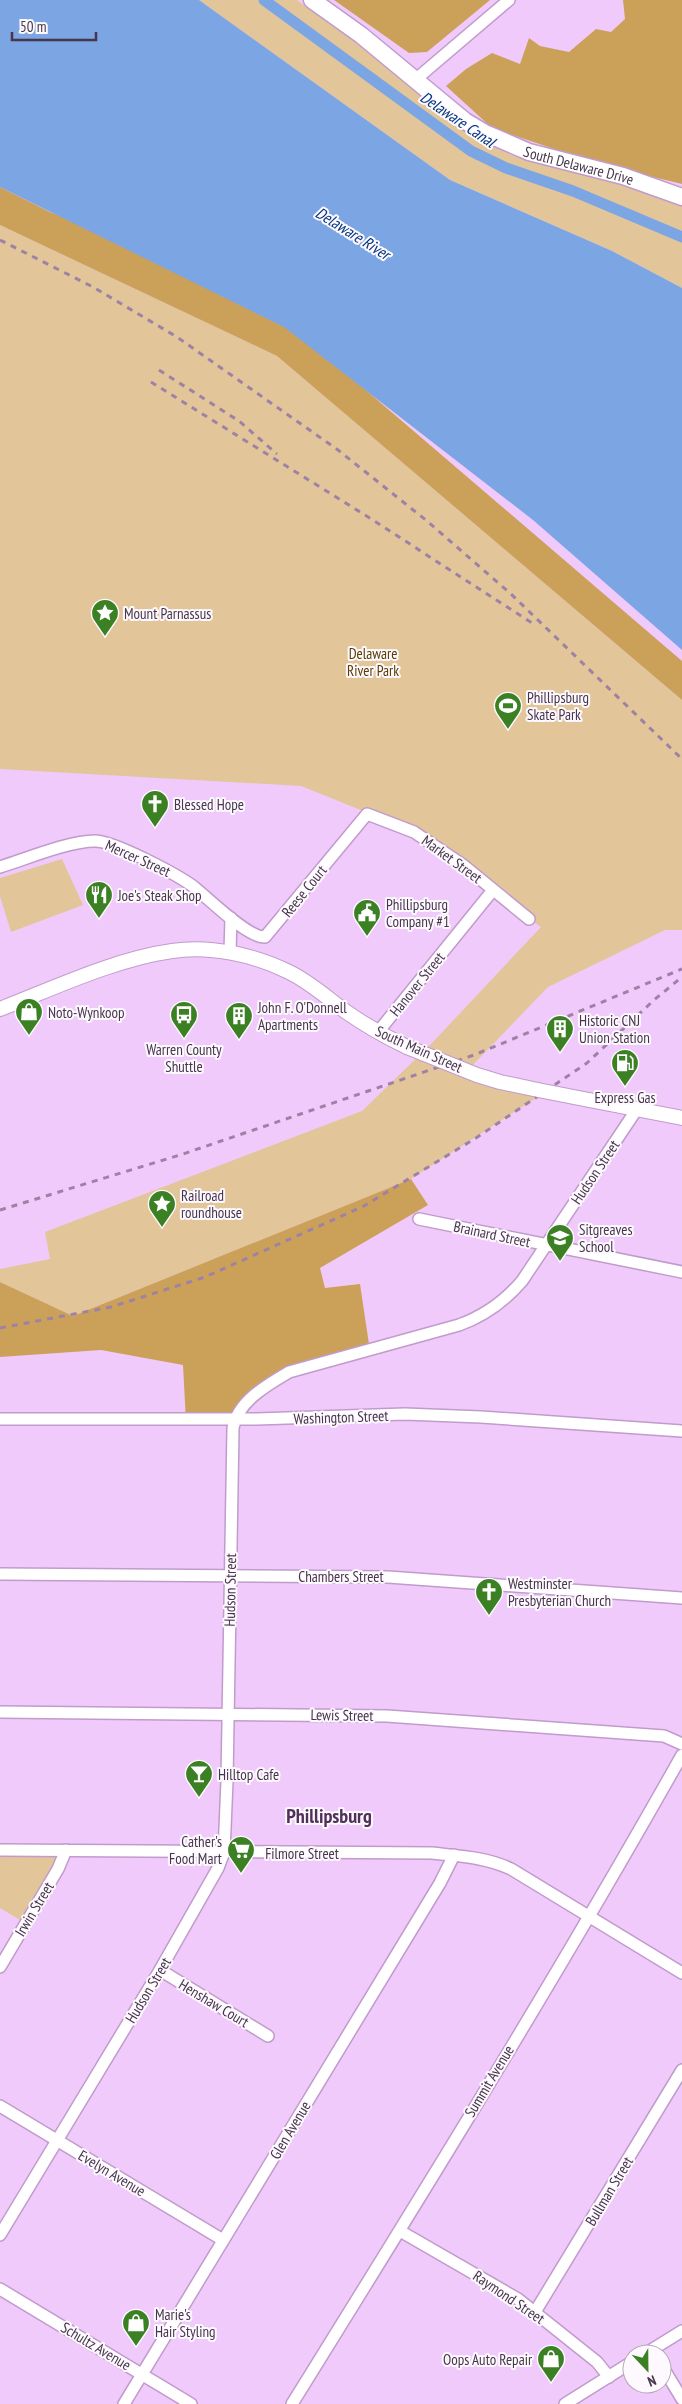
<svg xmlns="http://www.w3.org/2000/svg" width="682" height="2404" viewBox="0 0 682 2404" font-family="'PT Sans Narrow',sans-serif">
<rect width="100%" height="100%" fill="#f1cafc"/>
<g fill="#e2c599">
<polygon points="199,0 297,0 374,55 451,119 487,144 516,157 639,189 682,205 682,288 612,251 450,180"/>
<polygon points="0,225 277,356 682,700 682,930 665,930 548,987 468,1070 542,1094 411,1179 73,1316 0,1282 0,1269 50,1259 45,1232 362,1111 432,1043 541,927 408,829 301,786 0,769"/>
<polygon points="62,859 83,905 11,932 0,896 0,878"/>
<polygon points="0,1851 68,1851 25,1923 0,1908"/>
</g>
<g fill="#cba159">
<polygon points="334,0 490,0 427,52 409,53"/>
<polygon points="623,0 682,0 682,184 599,164 492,128 446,86 466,69 492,53 520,64 529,38 540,46 569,52 596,29 611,32 625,19"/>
<polygon points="0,187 50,212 248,289 682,661 682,700 277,356 0,225"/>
<polygon points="411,1179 428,1205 320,1268 325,1288 360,1284 370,1351 291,1372 235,1421 186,1422 183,1365 101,1350 0,1357 0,1282 73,1316"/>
</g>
<polygon fill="#7ca5e4" points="0,0 199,0 450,180 612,251 682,288 682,650 533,520 284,327 0,187"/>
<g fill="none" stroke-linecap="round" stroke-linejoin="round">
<polyline stroke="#7ca5e4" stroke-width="11" points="264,0 471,151 506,168 573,191 682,237"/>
<defs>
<g id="minor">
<polyline points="415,80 509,0"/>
<path d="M0,867C26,859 69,841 95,841C114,841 178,875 194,887C209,899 248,938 265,937L367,814L414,832L463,865L529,919"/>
<polyline points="230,952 231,918"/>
<polyline points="378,1032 493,890"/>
<polyline points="419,1219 682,1272"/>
<polyline points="0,1419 257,1419 405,1414 481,1417 682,1431"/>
<polyline points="0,1574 388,1577 682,1598"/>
<polyline points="0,1712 387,1716 664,1736 682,1744"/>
<path d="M0,1850L432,1853C458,1856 486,1857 511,1869L682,1973"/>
<polyline points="0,1967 58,1869 66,1850"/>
<polyline points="160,1970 268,2036"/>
<polyline points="0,2106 223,2240"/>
<polyline points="400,2231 518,2299 597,2362 609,2377"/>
<path d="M0,2235L160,1970L218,1868L224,1852L227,1781L233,1428C238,1401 267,1385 289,1372L459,1325C484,1316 504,1302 522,1281L637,1109"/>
<polyline points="0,2289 191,2404"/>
<polyline points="535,2312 682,2070"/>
<polyline points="645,2354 682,2331"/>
<polyline points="662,2366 682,2399"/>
<polyline points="124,2404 440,1883 454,1855"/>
<path d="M292,2404C425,2190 558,1975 682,1755"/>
<polyline points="565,2404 632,2362"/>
</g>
<g id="major">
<path d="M0,1009C54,988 115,959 172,951C210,945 255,955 289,972C310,982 327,998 345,1011C365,1025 386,1037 407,1047"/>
<polyline points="477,1075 500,1082 538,1090"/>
<polyline points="589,1100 682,1118"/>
</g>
<g id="highway">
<path id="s1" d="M312,0L361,35L465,121L485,133L529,152L623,176L682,197"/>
</g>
</defs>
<use href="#minor" stroke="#c19bcc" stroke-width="14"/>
<use href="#major" stroke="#c19bcc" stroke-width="16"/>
<use href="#highway" stroke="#c19bcc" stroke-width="19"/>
<use href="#minor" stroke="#fff" stroke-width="11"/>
<use href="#major" stroke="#fff" stroke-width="14"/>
<use href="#highway" stroke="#fff" stroke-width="16"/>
<g stroke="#9d82a5" stroke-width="3" stroke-dasharray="6 6" stroke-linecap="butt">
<polyline points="0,240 93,287 177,337 338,450 427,521 511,594 682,759"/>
<polyline points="159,370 239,421 277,454"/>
<polyline points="151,382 365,515 535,625"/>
<polyline points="0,1210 183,1154 474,1055 682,969"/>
<polyline points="0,1328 111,1307 205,1277 364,1206 476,1138 587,1063 654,1000 682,977"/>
</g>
<defs>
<g id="major-bridge">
<polyline points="407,1047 477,1075"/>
<polyline points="538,1090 589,1100"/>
</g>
</defs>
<use href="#major-bridge" stroke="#c19bcc" stroke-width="16" stroke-linecap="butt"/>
<use href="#major-bridge" stroke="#fff" stroke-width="14"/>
</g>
<defs>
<symbol id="sight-pin" viewBox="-11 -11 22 30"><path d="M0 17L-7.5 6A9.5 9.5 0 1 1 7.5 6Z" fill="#3b8023" stroke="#fdf9fe"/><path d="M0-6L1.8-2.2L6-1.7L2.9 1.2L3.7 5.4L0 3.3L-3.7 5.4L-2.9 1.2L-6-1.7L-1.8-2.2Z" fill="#fff"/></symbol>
<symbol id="stadium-pin" viewBox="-11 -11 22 30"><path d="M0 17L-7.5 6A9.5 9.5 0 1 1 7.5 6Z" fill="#3b8023" stroke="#fdf9fe"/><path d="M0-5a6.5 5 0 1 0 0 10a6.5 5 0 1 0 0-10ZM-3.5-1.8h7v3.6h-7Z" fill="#fff"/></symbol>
<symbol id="church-pin" viewBox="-11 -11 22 30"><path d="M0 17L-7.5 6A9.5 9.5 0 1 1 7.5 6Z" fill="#3b8023" stroke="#fdf9fe"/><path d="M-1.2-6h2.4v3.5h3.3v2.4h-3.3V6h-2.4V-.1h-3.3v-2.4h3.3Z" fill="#fff"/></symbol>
<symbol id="restaurant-pin" viewBox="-11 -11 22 30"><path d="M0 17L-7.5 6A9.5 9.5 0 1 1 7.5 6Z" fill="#3b8023" stroke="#fdf9fe"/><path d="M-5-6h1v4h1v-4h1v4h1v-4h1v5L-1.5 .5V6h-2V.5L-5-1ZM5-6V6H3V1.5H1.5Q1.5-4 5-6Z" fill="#fff"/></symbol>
<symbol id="civic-pin" viewBox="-11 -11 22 30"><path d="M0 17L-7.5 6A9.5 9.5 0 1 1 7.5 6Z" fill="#3b8023" stroke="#fdf9fe"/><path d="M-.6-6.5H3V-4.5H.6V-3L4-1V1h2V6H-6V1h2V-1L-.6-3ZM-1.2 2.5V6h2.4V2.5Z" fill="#fff"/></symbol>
<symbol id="shop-pin" viewBox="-11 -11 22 30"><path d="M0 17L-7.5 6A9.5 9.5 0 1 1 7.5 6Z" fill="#3b8023" stroke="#fdf9fe"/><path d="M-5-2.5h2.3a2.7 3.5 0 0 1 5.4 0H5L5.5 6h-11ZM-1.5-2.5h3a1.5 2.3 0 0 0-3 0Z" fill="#fff"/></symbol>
<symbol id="bus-pin" viewBox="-11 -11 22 30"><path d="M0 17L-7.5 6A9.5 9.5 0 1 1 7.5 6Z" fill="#3b8023" stroke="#fdf9fe"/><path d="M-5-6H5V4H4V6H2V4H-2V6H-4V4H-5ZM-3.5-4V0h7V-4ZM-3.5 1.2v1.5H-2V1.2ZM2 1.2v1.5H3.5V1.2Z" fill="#fff"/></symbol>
<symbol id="building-pin" viewBox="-11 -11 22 30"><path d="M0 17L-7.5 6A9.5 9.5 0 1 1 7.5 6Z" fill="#3b8023" stroke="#fdf9fe"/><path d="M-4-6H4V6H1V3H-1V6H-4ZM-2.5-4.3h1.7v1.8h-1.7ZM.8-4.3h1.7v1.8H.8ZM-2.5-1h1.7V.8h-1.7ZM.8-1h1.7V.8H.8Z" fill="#fff"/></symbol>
<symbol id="fuel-pin" viewBox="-11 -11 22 30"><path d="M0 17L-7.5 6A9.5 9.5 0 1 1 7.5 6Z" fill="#3b8023" stroke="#fdf9fe"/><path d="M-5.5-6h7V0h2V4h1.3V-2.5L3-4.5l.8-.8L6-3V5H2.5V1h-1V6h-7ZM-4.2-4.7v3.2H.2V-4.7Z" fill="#fff"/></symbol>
<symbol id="school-pin" viewBox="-11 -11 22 30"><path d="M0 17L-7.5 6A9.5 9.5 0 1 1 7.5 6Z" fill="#3b8023" stroke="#fdf9fe"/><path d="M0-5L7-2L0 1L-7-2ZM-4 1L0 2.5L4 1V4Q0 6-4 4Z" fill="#fff"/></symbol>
<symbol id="bar-pin" viewBox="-11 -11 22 30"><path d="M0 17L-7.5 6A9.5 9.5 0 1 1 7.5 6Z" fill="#3b8023" stroke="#fdf9fe"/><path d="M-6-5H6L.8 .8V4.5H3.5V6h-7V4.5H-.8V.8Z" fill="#fff"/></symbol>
<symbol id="supermarket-pin" viewBox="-11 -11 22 30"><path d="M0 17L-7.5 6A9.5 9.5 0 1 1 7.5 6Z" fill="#3b8023" stroke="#fdf9fe"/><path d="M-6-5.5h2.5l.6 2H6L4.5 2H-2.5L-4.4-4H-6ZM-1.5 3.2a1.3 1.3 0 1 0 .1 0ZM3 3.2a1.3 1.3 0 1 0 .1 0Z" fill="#fff"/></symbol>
</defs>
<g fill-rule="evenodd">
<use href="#sight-pin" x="89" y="597" width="32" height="43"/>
<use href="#stadium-pin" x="492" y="690" width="32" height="43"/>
<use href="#church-pin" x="139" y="788" width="32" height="43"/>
<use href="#restaurant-pin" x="83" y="879" width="32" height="43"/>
<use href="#civic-pin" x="351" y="897" width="32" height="43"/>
<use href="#shop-pin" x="13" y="996" width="32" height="43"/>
<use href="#bus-pin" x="168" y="999" width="32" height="43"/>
<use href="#building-pin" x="223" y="1000" width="32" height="43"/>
<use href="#building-pin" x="544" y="1013" width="32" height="43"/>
<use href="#fuel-pin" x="609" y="1047" width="32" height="43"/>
<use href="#sight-pin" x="146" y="1188" width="32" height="43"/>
<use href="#school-pin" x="544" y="1222" width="32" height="43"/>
<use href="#church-pin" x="473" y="1576" width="32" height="43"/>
<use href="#bar-pin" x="183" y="1758" width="32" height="43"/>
<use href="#supermarket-pin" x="225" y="1834" width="32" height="43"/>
<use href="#shop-pin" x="120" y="2307" width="32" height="43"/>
<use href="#shop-pin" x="535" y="2343" width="32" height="43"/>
</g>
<g text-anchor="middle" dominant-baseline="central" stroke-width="4" stroke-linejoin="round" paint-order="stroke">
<g font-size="15" fill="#45364a" stroke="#fdf9fe">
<text stroke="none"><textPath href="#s1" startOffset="318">South Delaware Drive</textPath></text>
<text transform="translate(138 858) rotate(24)">Mercer Street</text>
<text transform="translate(452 859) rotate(36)">Market Street</text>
<text transform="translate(304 891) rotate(-51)">Reese Court</text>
<text transform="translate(417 984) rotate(-51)">Hanover Street</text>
<text transform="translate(419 1049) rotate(24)">South Main Street</text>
<text transform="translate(595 1172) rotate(-56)">Hudson Street</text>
<text transform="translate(492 1234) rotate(12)">Brainard Street</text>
<text transform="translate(341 1417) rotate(-2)">Washington Street</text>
<text x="341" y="1576">Chambers Street</text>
<text transform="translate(230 1590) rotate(-89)">Hudson Street</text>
<text transform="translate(342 1715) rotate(1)">Lewis Street</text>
<text x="302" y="1853">Filmore Street</text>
<text transform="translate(34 1909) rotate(-59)">Irwin Street</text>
<text transform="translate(148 1990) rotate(-59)">Hudson Street</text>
<text transform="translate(214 2003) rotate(31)">Henshaw Court</text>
<text transform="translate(489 2081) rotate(-59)">Summit Avenue</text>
<text transform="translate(290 2130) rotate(-59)">Glen Avenue</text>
<text transform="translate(112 2173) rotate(31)">Evelyn Avenue</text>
<text transform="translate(609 2191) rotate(-59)">Bullman Street</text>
<text transform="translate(509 2297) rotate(34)">Raymond Street</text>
<text transform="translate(96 2346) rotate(31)">Schultz Avenue</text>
</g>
<g font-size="15" fill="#45364a" stroke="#fdf9fe" text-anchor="start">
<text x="124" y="613">Mount Parnassus</text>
<text x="527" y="697">Phillipsburg<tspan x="527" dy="17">Skate Park</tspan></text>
<text x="174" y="804">Blessed Hope</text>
<text x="118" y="895">Joe's Steak Shop</text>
<text x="386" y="904">Phillipsburg<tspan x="386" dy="17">Company #1</tspan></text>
<text x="258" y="1007">John F. O'Donnell<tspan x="258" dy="17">Apartments</tspan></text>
<text x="48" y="1012">Noto-Wynkoop</text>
<text x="579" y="1020">Historic CNJ<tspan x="579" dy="17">Union Station</tspan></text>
<text x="184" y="1049" text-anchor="middle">Warren County<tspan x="184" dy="17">Shuttle</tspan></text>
<text x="625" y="1097" text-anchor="middle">Express Gas</text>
<text x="181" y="1195">Railroad<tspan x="181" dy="17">roundhouse</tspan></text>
<text x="579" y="1229">Sitgreaves<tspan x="579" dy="17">School</tspan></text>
<text x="508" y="1583">Westminster<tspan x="508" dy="17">Presbyterian Church</tspan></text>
<text x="218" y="1774">Hilltop Cafe</text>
<text x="222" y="1841" text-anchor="end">Cather's<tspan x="222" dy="17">Food Mart</tspan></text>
<text x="155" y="2314">Marie's<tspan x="155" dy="17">Hair Styling</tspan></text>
<text x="532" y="2359" text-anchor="end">Oops Auto Repair</text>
</g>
<g font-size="15" fill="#593d00" stroke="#fdf9fe">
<text x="373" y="653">Delaware<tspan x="373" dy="17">River Park</tspan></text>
</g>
<g font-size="16" font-style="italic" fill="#043881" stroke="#fdf9fe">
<text transform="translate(458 119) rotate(34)">Delaware Canal</text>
<text transform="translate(353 233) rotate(32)">Delaware River</text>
</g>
<g font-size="20" font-weight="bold" fill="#51315a" stroke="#fdf9fe">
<text x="329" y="1816">Phillipsburg</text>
</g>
</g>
<g transform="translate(647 2369) rotate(158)"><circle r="24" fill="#fdf9fe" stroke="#b3abb6"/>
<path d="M0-4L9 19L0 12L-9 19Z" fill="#3b8023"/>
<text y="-8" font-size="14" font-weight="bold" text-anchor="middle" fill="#45364a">N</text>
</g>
<path d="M12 32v8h84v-8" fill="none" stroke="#45364a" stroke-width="2.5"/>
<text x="20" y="32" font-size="15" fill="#45364a" stroke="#fdf9fe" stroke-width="4" paint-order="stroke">50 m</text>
</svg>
